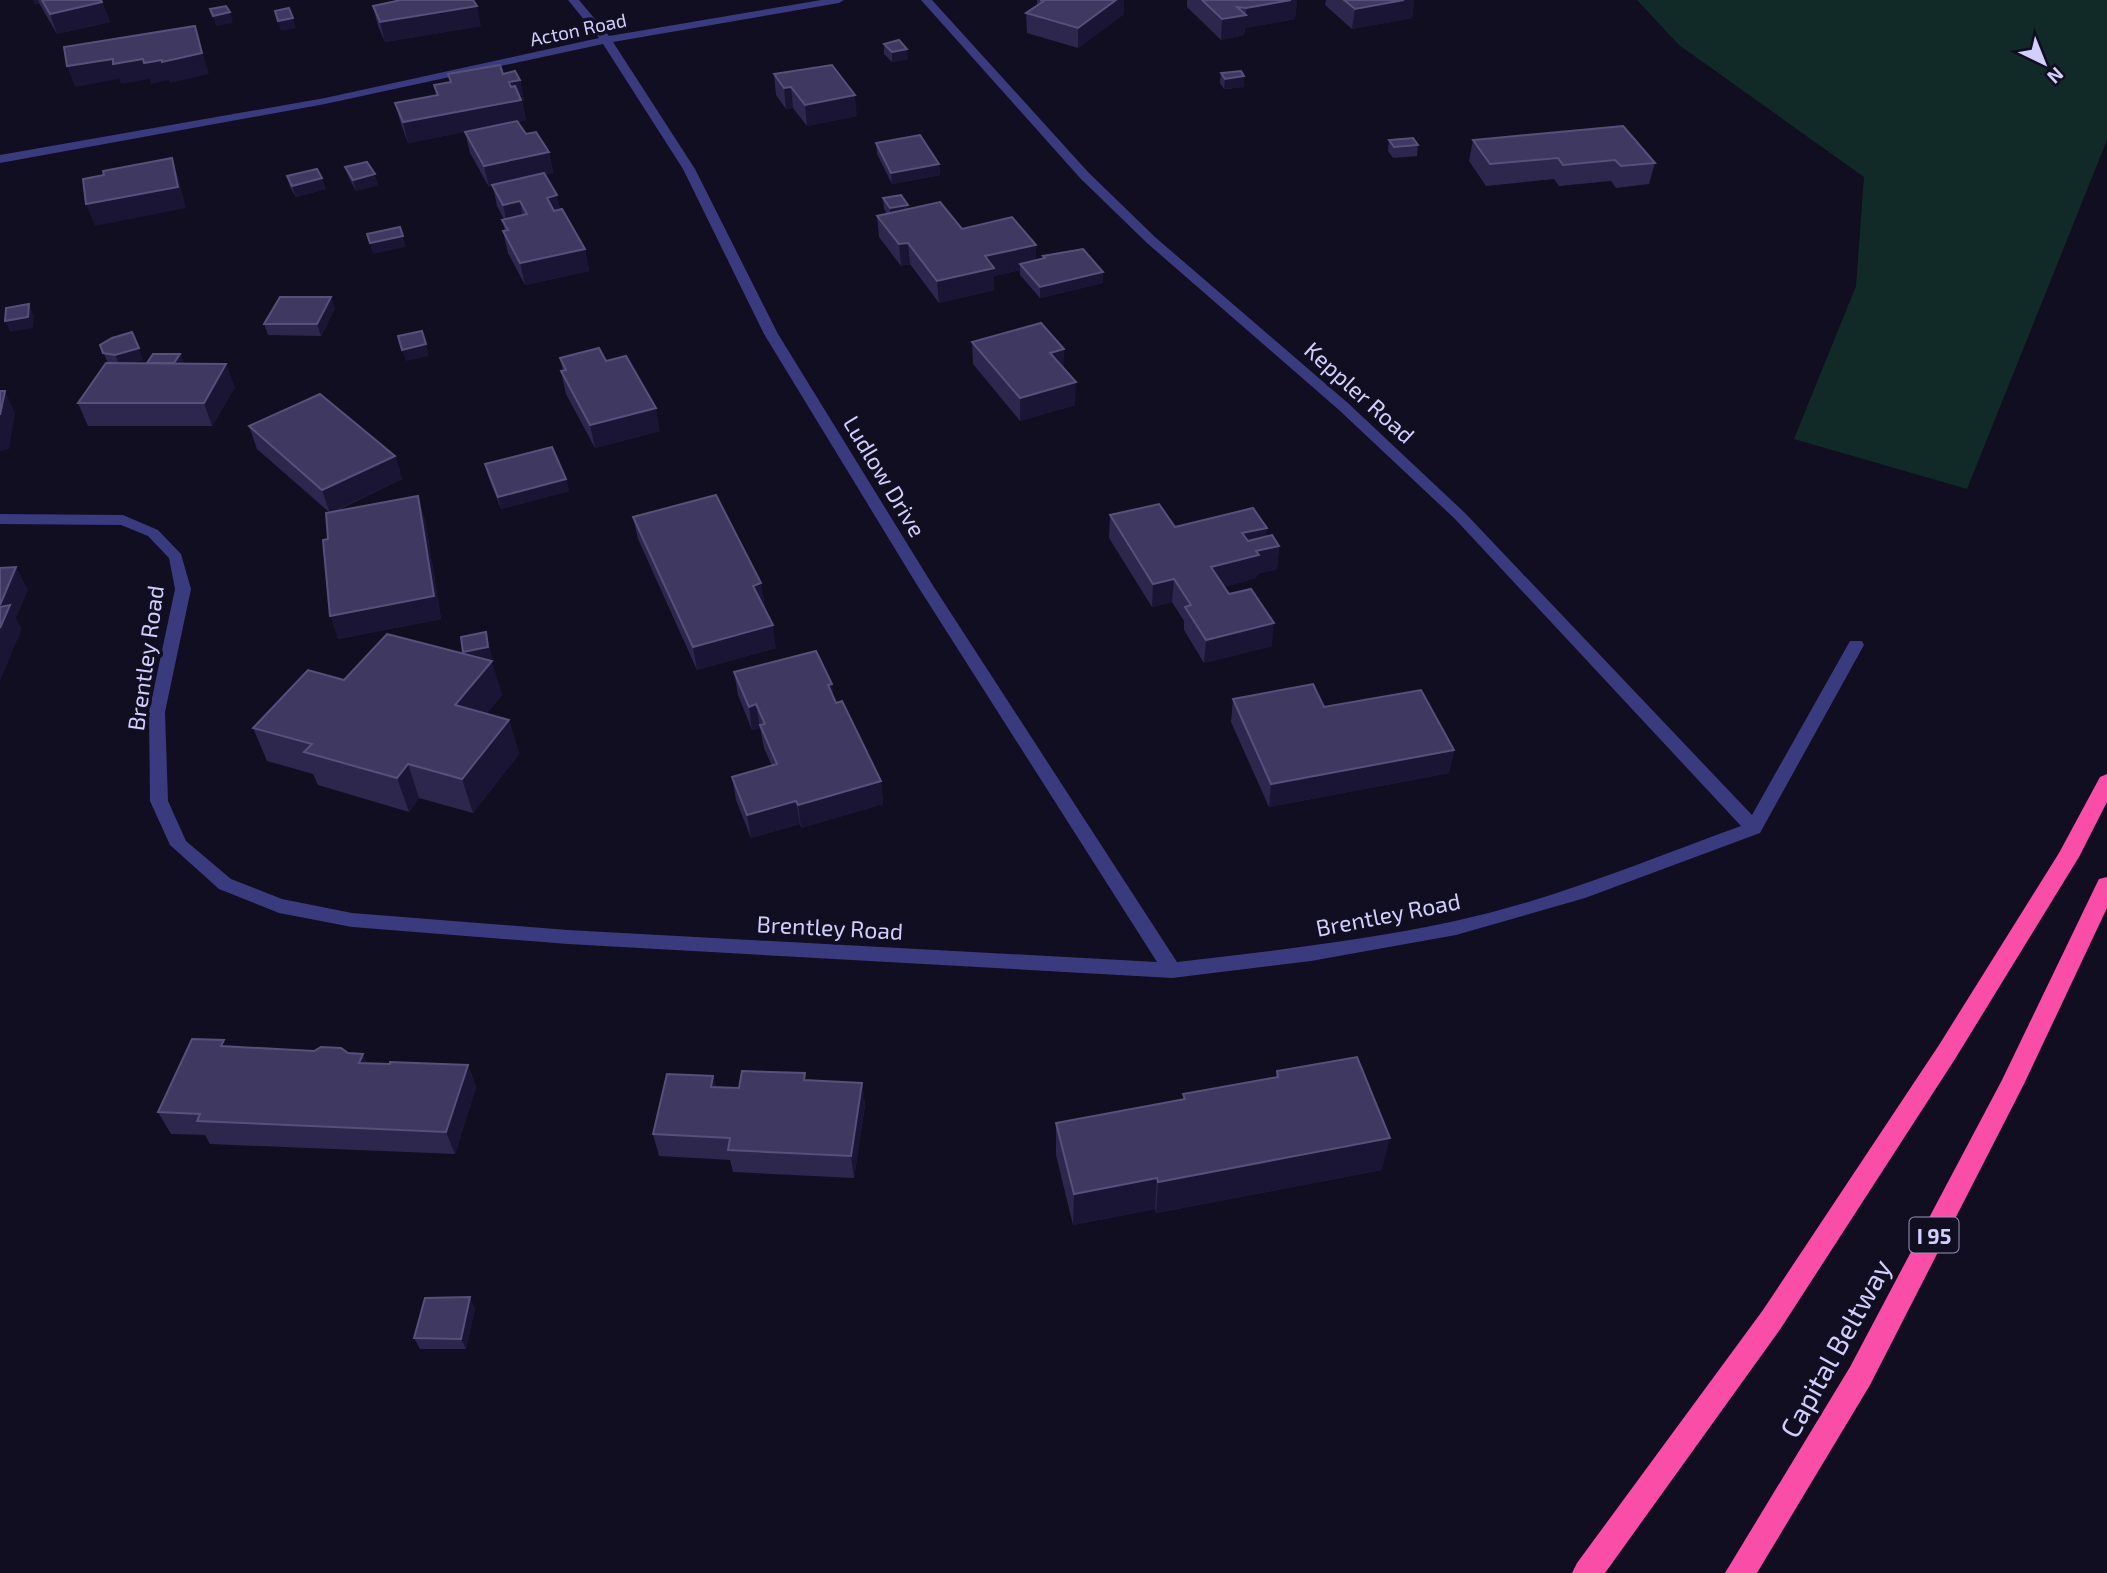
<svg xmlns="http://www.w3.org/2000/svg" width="2107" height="1573" viewBox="0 0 2107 1573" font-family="'Exo 2',sans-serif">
<rect width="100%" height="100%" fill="#100e20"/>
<polygon fill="#112a28" points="1637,0 2107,0 2107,140 1967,489 1794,439 1856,286 1864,177 1679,45"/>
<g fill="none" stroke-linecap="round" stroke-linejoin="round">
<path fill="#3a3a7e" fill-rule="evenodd" d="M568,0H579L609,36L821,0H844L839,3L613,42L695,169L778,334L932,584L1177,962C1270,951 1363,941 1455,921C1553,900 1647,860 1741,826L1455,519L1339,410L1147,243L1080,178L921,0H932L1088,172L1155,237L1349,404L1465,513L1752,815L1850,641H1862L1864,645L1760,833L1585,898L1456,935L1311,961L1172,978L568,944L352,927L279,913L219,889L170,845L150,801L149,712L175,589L169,558L148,536L121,525L0,524V514L123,515L158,530L181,554L191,589L165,712L168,801L186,841L231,879L282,899L352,913L568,930L1157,962L917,585L764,334L683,169L603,44L325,104L0,163V155L325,98L599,38Z"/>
<g fill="#fa4da7" fill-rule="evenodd">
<polygon points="2107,774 2107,802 2079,857 1955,1059 1781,1328 1605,1573 1572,1573 1577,1563 1763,1310 1939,1045 2059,853 2100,777"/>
<polygon points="2107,877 2107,908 2024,1084 1870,1385 1757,1573 1725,1573 1850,1367 2002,1080 2096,885 2099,879"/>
</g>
</g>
<g fill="#2d274e">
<polygon points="33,0 101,0 110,22 57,34 39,3 35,4"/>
<polygon points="1037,0 1124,0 1124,14 1078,48 1027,33 1026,13 1037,6"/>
<polygon points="1187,0 1297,0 1295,19 1245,28 1244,35 1221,40 1187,7"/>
<polygon points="1326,0 1414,0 1412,18 1352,29 1325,5"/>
<polygon points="373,6 481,26 385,42 378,26"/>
<polygon points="884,44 908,59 892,62 884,54"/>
<polygon points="1221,73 1244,87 1224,89 1220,83"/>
<polygon points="448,74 503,74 520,80 524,101 522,101 526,120 518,122 526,134 549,152 553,173 545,174 560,209 585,249 589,271 525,285 508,253 503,231 505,231 502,220 504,219 497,206 493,186 489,187 470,153 465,132 484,128 408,143 401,124 395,103 436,95 434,85 450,82"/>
<polygon points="774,74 857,116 807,126 793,108 786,109 776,95"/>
<polygon points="1389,140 1418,145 1417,156 1393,158 1388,151"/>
<polygon points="1473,140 1655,163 1649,184 1616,188 1611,181 1559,186 1554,179 1486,186 1469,161"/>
<polygon points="876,143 939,164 940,175 892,184 877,154"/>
<polygon points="345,167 378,185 356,191 349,178"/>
<polygon points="287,176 326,189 296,197 290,187"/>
<polygon points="883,198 908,205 908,209 962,229 1036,260 1043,258 1043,256 1103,272 1103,283 1040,298 1020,275 1020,270 994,276 994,290 939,303 910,264 901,266 879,237 877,216 887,214 884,209"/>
<polygon points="335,308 321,336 268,335 264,324"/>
<polygon points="972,342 1064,349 1064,370 1075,405 1020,421 973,364"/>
<polygon points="100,345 143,360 132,363 147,363 180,354 184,364 235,387 212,426 88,426 78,403 108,363"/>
<polygon points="560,358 606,361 660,431 595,448 566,394 561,371 563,371"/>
<polygon points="249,426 395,456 402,479 334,512 425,519 441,619 338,639 328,539 329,512 257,449"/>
<polygon points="485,464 566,479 569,491 501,509 488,476"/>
<polygon points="1110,515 1175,527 1266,537 1279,546 1277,569 1257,574 1256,578 1224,587 1272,646 1204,663 1184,630 1184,621 1172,602 1152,607 1109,538"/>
<polygon points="633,517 765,607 763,607 776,648 697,670 638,539"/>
<polygon points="486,632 492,659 487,660 502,695 486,714 509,720 519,754 473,813 419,798 409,812 318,785 313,774 267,761 253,728 344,680 463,654"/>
<polygon points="734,672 832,684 833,697 881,781 883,804 801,828 800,824 751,838 736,800 732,777 772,766 764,748 760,728 752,730 738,695"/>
<polygon points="1233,699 1324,707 1454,750 1449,773 1269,807 1231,722"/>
<polygon points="227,1046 348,1053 367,1064 468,1065 476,1087 455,1154 210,1144 205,1135 171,1134 158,1112"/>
<polygon points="1277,1071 1382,1170 1156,1213 1155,1209 1073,1225 1056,1155 1056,1123 1183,1100 1183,1094 1276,1077"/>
<polygon points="713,1076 716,1087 739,1088 806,1081 862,1083 865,1105 854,1178 733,1172 730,1160 659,1156 653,1134"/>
<polygon points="475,1308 466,1349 420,1349 414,1338"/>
</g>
<g fill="#1a1534">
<polygon points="33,0 38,0 39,3 35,4"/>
<polygon points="1116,0 1124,0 1124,14 1078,48 1078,28"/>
<polygon points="1291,0 1297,0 1295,19 1245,28 1244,35 1221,40 1222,19 1246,15 1246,8"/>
<polygon points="1404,0 1414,0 1412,18 1352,29 1355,9"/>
<polygon points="102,2 110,22 57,34 50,14"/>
<polygon points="477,6 481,26 385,42 380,22"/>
<polygon points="230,12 233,23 216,26 213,16"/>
<polygon points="293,18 296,28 281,31 278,21"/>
<polygon points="195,26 209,74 170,83 169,80 151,84 150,79 121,84 119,79 75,87 67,66"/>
<polygon points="907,49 908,59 892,62 892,52"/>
<polygon points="1244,76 1244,87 1224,89 1225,79"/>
<polygon points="520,80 524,101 522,101 526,120 408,143 403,122 509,82"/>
<polygon points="791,87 793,108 786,109 784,88"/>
<polygon points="855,95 857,116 807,126 805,105"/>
<polygon points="549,152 553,173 489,187 484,166"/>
<polygon points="172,158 179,180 186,208 95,226 86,204"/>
<polygon points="939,164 940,175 892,184 891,173"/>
<polygon points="375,174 378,185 356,191 353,180"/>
<polygon points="322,178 326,189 296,197 292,186"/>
<polygon points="557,195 562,216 551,219 547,198"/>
<polygon points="520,201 524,223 508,227 503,205"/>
<polygon points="908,205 908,216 890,219 890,208"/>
<polygon points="403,236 406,247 373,254 370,243"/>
<polygon points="908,243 910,264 901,266 899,244"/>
<polygon points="1036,245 1036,266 1020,264 1020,270 994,276 994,290 939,303 937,281 985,256"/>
<polygon points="585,249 589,271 525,285 520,263"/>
<polygon points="1103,272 1103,283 1040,298 1040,287"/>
<polygon points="331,297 335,308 321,336 317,324"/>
<polygon points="29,304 34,316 33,328 10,332 5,321"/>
<polygon points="426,344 429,356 406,361 402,350"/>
<polygon points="139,348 143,360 120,366 115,355"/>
<polygon points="1064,349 1064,372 1050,353"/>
<polygon points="180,354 185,366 173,366"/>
<polygon points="226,364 235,387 212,426 204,403"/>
<polygon points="1076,382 1075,405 1020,421 1020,398"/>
<polygon points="5,391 15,413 9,449 0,451 0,415"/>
<polygon points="656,408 660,431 595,448 590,425"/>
<polygon points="395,456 402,479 330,513 322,490"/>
<polygon points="566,479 569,491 501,509 498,497"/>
<polygon points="418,496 425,519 441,619 338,639 330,616"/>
<polygon points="1267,528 1265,549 1279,546 1277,569 1257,574 1256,578 1210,591 1211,567 1242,533"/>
<polygon points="16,567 28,590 16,618 22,629 0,681 0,605"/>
<polygon points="1174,579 1172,602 1152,607 1153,584"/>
<polygon points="761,583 765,607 756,609 753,586"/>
<polygon points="1274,623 1272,646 1204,663 1206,640"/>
<polygon points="773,625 776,648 697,670 693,647"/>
<polygon points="486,632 492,659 466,664 463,652"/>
<polygon points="492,661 502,695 465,739 455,705"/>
<polygon points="832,684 834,707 828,685"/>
<polygon points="756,704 760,728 752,730 749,707"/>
<polygon points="509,720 519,754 473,813 462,779"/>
<polygon points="1454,750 1449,773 1269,807 1271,784"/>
<polygon points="408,764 419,798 409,812 397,778"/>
<polygon points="881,781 883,804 801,828 798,805"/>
<polygon points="796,801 800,824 751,838 747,815"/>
<polygon points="363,1054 373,1076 359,1063"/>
<polygon points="468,1065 476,1087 455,1154 446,1132"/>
<polygon points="713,1076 718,1098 711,1087"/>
<polygon points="862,1083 865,1105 854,1178 851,1156"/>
<polygon points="1390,1138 1382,1170 1156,1213 1158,1182"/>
<polygon points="1157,1178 1155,1209 1073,1225 1074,1194"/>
<polygon points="470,1297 475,1308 466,1349 461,1339"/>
</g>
<g fill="#3f3961" stroke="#56507a" stroke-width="2">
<polygon points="42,0 101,0 102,2 50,14"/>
<polygon points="401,0 473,0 477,6 380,22 373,6"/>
<polygon points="1040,0 1116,0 1078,28 1026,13 1044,1"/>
<polygon points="1202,0 1291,0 1246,8 1237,7 1246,15 1222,19"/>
<polygon points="1344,0 1404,0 1355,9"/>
<polygon points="226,6 230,12 213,16 210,9"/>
<polygon points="289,8 293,18 278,21 275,11"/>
<polygon points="195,26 202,53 162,62 162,60 144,63 143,59 113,64 113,59 67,66 64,47"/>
<polygon points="899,40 907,49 892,52 884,44"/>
<polygon points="500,65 503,74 515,71 520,80 509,82 511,87 515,86 521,100 403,122 395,103 438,95 434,85 451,82 448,74"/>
<polygon points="832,65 855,95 805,105 791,87 784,88 774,74"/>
<polygon points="1241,71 1244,76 1225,79 1221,73"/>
<polygon points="517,121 526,134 536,132 549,152 484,166 465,132"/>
<polygon points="1623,126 1655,163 1621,166 1615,160 1563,165 1558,158 1490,164 1473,140"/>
<polygon points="920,135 939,164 891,173 876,143"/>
<polygon points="1413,138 1418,145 1394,147 1389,140"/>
<polygon points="172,158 178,187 86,204 83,179 104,175 103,171"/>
<polygon points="367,162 375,174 353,180 345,167"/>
<polygon points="317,169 322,178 292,186 287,176"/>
<polygon points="544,173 557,195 547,198 554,211 562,209 585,249 520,263 503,231 508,230 502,220 527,214 520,201 503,205 492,185"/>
<polygon points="901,195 908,205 890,208 883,198"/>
<polygon points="940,202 962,229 1012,217 1036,245 985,256 994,268 937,281 908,243 899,244 877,216"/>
<polygon points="400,227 403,236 370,243 367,234"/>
<polygon points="1083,249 1103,272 1040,287 1020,264 1045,258 1043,256"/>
<polygon points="280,297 331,297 317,324 264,324"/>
<polygon points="29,304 28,317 5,321 6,308"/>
<polygon points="1041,323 1064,349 1050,353 1076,382 1020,398 972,342"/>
<polygon points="422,331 426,344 402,350 398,336"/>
<polygon points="132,332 139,348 115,355 103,353 100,345 112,338"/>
<polygon points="599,348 606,361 626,356 656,408 590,425 561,371 566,370 560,358"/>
<polygon points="153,354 180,354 174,363 147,363"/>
<polygon points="106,363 226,364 204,403 78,403"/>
<polygon points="0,391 5,391 0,415"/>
<polygon points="320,394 395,456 322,490 249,426"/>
<polygon points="552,447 566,479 498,497 485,464"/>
<polygon points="716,495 761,583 753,586 773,625 693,647 633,517"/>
<polygon points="418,496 434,596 330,616 323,540 328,539 326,513"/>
<polygon points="1159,504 1175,527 1253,508 1267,528 1242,533 1248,541 1272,535 1279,546 1256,551 1259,555 1211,567 1229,594 1251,589 1274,623 1206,640 1185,607 1191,605 1174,579 1153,584 1110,515"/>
<polygon points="16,567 0,605 0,568"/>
<polygon points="10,605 0,628 0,607"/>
<polygon points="486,632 488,647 463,652 461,637"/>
<polygon points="387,634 492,661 455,705 509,720 462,779 408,764 397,778 304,752 312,744 253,728 308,670 344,680"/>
<polygon points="816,651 832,684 828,685 836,703 842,701 881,781 798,805 796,801 747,815 732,777 777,764 760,725 765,724 756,704 749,707 734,672"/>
<polygon points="1313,684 1324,707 1421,690 1454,750 1271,784 1233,699"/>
<polygon points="192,1039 224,1040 221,1046 314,1051 321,1047 341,1048 348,1053 363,1054 359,1063 390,1064 390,1062 468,1065 446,1132 197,1121 200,1114 158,1112"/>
<polygon points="1357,1057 1390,1138 1158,1182 1157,1178 1074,1194 1056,1123 1185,1099 1183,1094 1278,1077 1277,1071"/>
<polygon points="742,1071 805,1073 804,1080 862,1083 851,1156 728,1150 730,1138 653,1134 667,1074 713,1076 711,1087 739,1088"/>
<polygon points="470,1297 461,1339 414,1338 425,1298"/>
</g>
<g text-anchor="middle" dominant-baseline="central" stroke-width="7" stroke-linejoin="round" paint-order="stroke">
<g font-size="19" fill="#d2cefe" stroke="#100e20">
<text transform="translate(578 29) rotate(-12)">Acton Road</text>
</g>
<rect fill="#100e20" stroke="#9894bb" stroke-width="2" x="1909.5" y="1217.5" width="49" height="35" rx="5"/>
<g font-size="21" font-weight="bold" fill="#d2cefe">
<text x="1934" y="1235">I 95</text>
</g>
<g font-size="23" fill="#d2cefe" stroke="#100e20">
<text transform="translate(1360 392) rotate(42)">Keppler Road</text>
<text transform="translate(885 476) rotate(59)">Ludlow Drive</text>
<text transform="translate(145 658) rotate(-82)">Brentley Road</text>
<text transform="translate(1388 914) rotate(-11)">Brentley Road</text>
<text transform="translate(830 927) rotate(3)">Brentley Road</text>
</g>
<g font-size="28" fill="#d2cefe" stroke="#100e20">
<text transform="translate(1835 1348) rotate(-61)">Capital Beltway</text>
</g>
</g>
<g transform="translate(2044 63) rotate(137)" stroke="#100e20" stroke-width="5" paint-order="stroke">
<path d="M0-5L12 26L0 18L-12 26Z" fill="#d2cefe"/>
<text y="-10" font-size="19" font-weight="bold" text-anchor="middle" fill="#d2cefe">N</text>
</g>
</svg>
